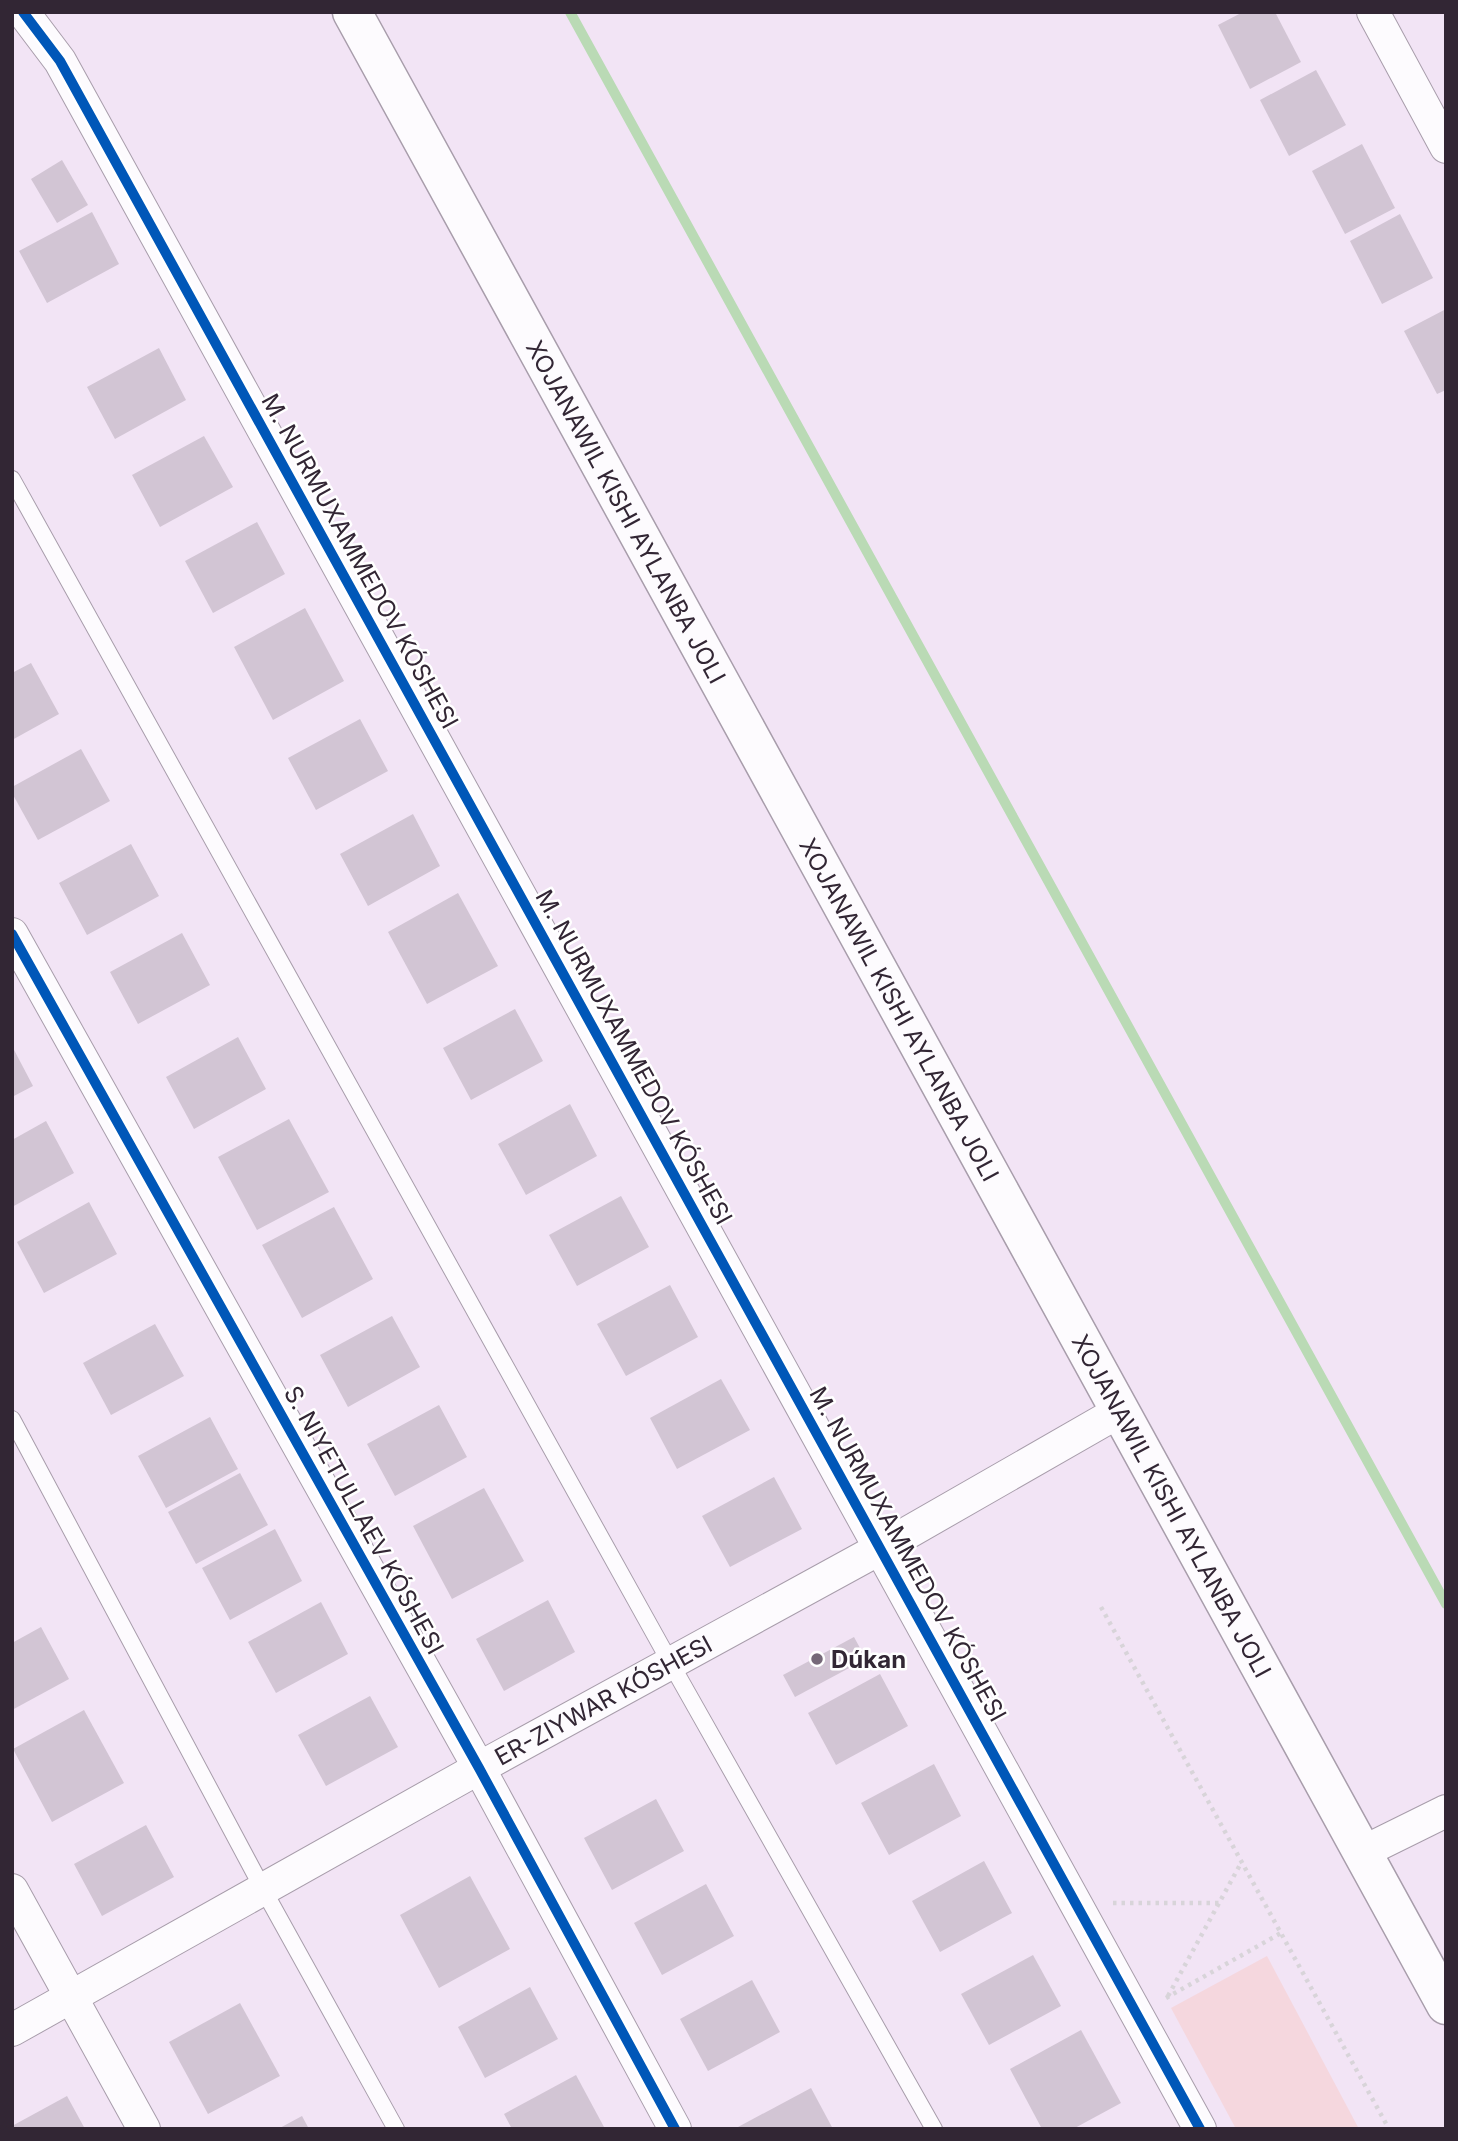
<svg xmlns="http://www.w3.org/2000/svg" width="1458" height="2141" viewBox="0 0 1458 2141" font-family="Inter,sans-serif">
<rect width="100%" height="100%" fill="#f2e4f5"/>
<polygon fill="#f5d7de" points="1267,1956 1359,2129 1236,2129 1171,2008"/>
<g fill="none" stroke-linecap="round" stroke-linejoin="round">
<polyline stroke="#badab5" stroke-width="10" points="570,12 1446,1604"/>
</g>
<g fill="#d2c5d4">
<polygon points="1243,12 1275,12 1301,62 1250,89 1218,25"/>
<polygon points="1316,70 1346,125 1289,156 1260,100"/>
<polygon points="1362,144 1395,208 1345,234 1312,171"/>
<polygon points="62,160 88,205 57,223 31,179"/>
<polygon points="92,212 119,264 47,303 19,251"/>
<polygon points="1400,214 1433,278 1382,304 1350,241"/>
<polygon points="1446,309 1446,390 1437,394 1404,331"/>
<polygon points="159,348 186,400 115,439 87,387"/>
<polygon points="204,436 233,487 160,527 132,475"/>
<polygon points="257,522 285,574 213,613 185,561"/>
<polygon points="305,608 344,681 273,720 234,647"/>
<polygon points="31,663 59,714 12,740 12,673"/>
<polygon points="360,719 388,771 316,810 288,758"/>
<polygon points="81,749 110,801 38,840 12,793 12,787"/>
<polygon points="413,814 440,866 368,906 340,854"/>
<polygon points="131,844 159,896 87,935 59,883"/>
<polygon points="458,893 498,966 427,1004 388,932"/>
<polygon points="182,933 210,985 138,1024 110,972"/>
<polygon points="515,1009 543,1061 471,1100 443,1048"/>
<polygon points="238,1037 266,1089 194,1129 166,1077"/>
<polygon points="12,1046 33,1086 12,1097"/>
<polygon points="570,1104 597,1156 526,1195 498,1144"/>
<polygon points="289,1119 329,1192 257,1230 218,1157"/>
<polygon points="46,1121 74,1173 12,1207 12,1140"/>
<polygon points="621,1196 649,1247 577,1286 549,1235"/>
<polygon points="89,1202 117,1254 44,1293 17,1242"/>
<polygon points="334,1207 373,1279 302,1318 262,1245"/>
<polygon points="670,1285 698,1337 626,1376 597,1324"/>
<polygon points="392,1316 420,1367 348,1407 320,1355"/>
<polygon points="155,1324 184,1376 111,1415 83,1363"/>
<polygon points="721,1379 750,1430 677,1469 650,1418"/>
<polygon points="439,1405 467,1457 395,1496 367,1444"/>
<polygon points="210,1417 238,1469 166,1508 138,1456"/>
<polygon points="240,1473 268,1525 196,1564 168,1512"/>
<polygon points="774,1477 802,1529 730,1567 702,1516"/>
<polygon points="484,1488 524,1561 452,1599 413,1526"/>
<polygon points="275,1529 302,1581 230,1620 202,1568"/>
<polygon points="548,1600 575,1652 504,1691 476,1639"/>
<polygon points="321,1602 348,1654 276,1693 248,1642"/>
<polygon points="41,1627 69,1679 12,1710 12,1643"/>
<polygon points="854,1637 866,1659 795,1697 783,1675"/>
<polygon points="880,1674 908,1726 836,1765 808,1713"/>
<polygon points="370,1696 398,1747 326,1786 298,1735"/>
<polygon points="84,1710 124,1783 52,1822 13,1749"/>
<polygon points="934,1764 961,1816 889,1855 861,1803"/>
<polygon points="656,1799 684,1851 612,1890 584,1838"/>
<polygon points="146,1825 174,1877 102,1916 74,1864"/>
<polygon points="984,1861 1012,1913 940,1952 912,1901"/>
<polygon points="470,1876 510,1949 439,1988 400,1915"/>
<polygon points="706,1884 734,1936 662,1975 634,1923"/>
<polygon points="1033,1955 1061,2006 989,2045 961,1994"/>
<polygon points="752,1980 780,2032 708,2071 680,2019"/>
<polygon points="530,1987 558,2039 485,2078 458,2027"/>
<polygon points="240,2003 280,2076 208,2114 169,2042"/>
<polygon points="1081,2030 1121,2103 1073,2129 1042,2129 1010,2069"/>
<polygon points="576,2075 604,2127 600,2129 512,2129 504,2114"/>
<polygon points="811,2088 833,2129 739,2129 738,2127"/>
<polygon points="67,2096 85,2129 12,2129 12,2126"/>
<polygon points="302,2116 309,2129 278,2129"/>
</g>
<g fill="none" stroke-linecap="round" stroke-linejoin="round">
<defs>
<g id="lane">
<polyline points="12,479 670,1662 934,2129"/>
<polyline points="12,1419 263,1889 396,2129"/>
</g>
<g id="street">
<polyline points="23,12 60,61 1200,2129"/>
<polyline points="1373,12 1446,147"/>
<polyline points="12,934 479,1768 675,2129"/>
<polyline points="1363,1852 1446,1811"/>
<polyline points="12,1890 144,2129"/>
<path id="s1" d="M12,2030L479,1768L881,1548L1120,1411"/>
</g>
<g id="secondary">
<path id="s2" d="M352,12L1446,2005"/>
</g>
</defs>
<use href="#lane" stroke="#a89dab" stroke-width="18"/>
<use href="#street" stroke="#a89dab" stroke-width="34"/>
<use href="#secondary" stroke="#a89dab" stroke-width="41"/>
<g stroke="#d8d4d9" stroke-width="4.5" stroke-dasharray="3.5 5" stroke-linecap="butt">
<polyline points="1101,1607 1389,2129"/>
<polyline points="1113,1903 1219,1903"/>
<polyline points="1168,1996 1241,1863"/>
<polyline points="1166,1998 1281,1933"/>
</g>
<use href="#lane" stroke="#fdfbfe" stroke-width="16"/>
<use href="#street" stroke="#fdfbfe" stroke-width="32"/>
<use href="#secondary" stroke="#fdfbfe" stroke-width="38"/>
<defs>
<g id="cycleway">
<polyline points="23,12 60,61 1200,2129"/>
<polyline points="12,934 479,1768 675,2129"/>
</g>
</defs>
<use href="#cycleway" stroke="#fff" stroke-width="15"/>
<use href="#cycleway" stroke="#0057b8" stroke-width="10"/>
</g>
<circle fill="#756878" stroke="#fff" stroke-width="2.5" cx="817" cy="1659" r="7"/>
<g text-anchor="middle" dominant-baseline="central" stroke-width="5" stroke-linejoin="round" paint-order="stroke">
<g font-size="24" fill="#322634" stroke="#fff">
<text stroke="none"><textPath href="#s2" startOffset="570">XOJANAWIL KISHI AYLANBA JOLI</textPath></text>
<text transform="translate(360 561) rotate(61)">M. NURMUXAMMEDOV KÓSHESI</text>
<text stroke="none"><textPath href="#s2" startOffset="1138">XOJANAWIL KISHI AYLANBA JOLI</textPath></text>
<text transform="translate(634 1057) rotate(61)">M. NURMUXAMMEDOV KÓSHESI</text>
<text stroke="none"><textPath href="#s2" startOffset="1704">XOJANAWIL KISHI AYLANBA JOLI</textPath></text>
<text transform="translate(364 1520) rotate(61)">S. NIYETULLAEV KÓSHESI</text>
<text transform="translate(908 1554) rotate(61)">M. NURMUXAMMEDOV KÓSHESI</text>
<text stroke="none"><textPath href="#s1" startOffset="677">ER-ZIYWAR KÓSHESI</textPath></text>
</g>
<g font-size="24" font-weight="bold" fill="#322634" stroke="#fff" text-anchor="start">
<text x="831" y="1659">Dúkan</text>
</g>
</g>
<rect width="1458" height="2141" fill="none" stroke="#322634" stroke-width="28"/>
</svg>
